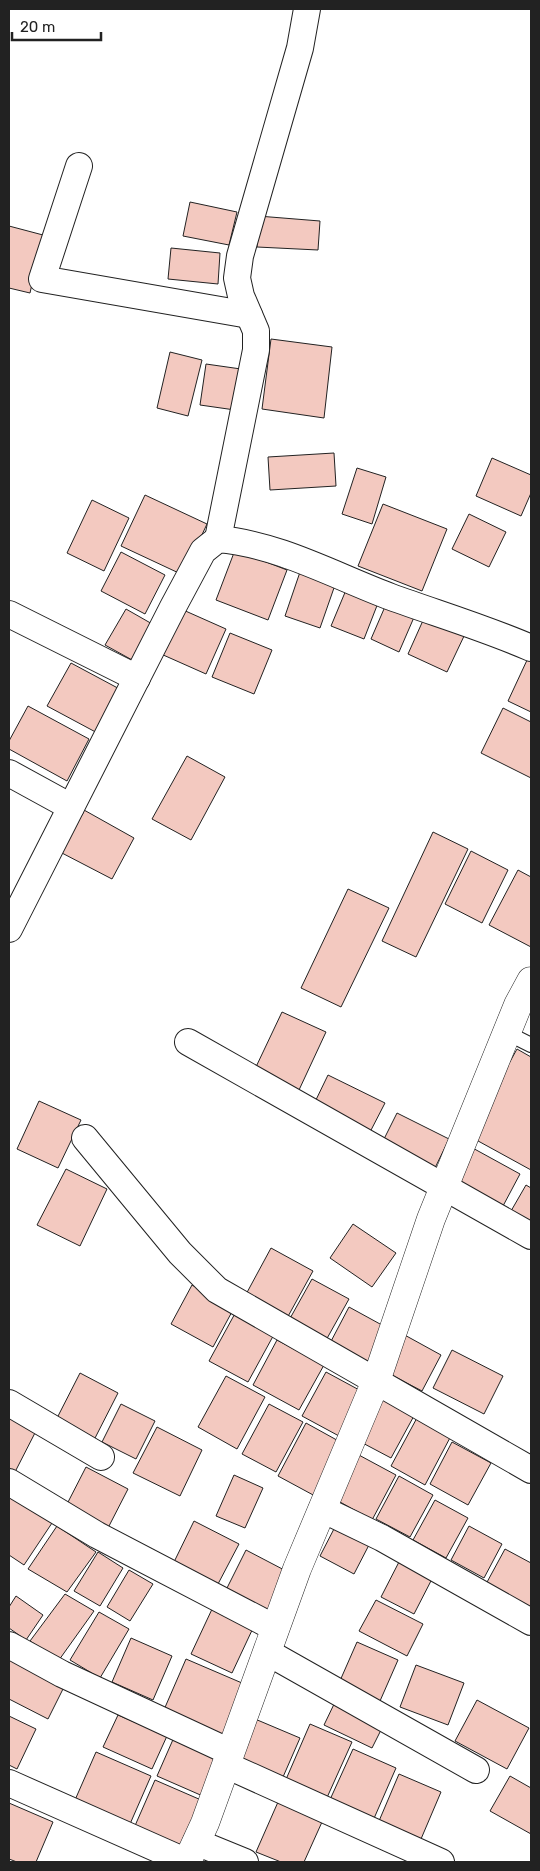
<svg xmlns="http://www.w3.org/2000/svg" width="540" height="1871" viewBox="0 0 540 1871" font-family="Rubik,sans-serif">
<rect width="100%" height="100%" fill="#fff"/>
<g fill="#f3c9c0" stroke="#222">
<polygon points="190,202 237,212 229,245 183,236"/>
<polygon points="258,216 320,221 318,250 257,247"/>
<polygon points="9,226 43,235 30,293 9,288"/>
<polygon points="171,248 220,253 218,284 168,279"/>
<polygon points="271,339 332,347 324,418 262,409"/>
<polygon points="170,352 202,360 188,416 157,408"/>
<polygon points="206,364 248,370 242,411 200,405"/>
<polygon points="334,453 336,486 270,490 268,457"/>
<polygon points="492,458 531,475 531,493 521,516 476,496"/>
<polygon points="357,468 386,477 372,524 342,514"/>
<polygon points="145,495 207,524 183,575 121,546"/>
<polygon points="92,500 129,518 104,571 67,553"/>
<polygon points="383,504 447,529 422,591 358,566"/>
<polygon points="469,514 506,532 489,567 452,549"/>
<polygon points="235,550 287,570 268,620 216,600"/>
<polygon points="121,552 165,575 145,614 101,591"/>
<polygon points="300,572 335,585 320,628 285,616"/>
<polygon points="346,590 378,603 364,639 331,626"/>
<polygon points="387,602 415,615 399,652 371,639"/>
<polygon points="126,609 154,625 134,661 105,645"/>
<polygon points="181,609 226,629 206,674 161,654"/>
<polygon points="425,616 465,634 447,672 408,654"/>
<polygon points="230,633 272,650 254,694 212,677"/>
<polygon points="528,658 531,660 531,712 508,701"/>
<polygon points="71,663 127,693 103,736 47,706"/>
<polygon points="28,706 89,739 67,781 9,749 9,741"/>
<polygon points="503,708 531,722 531,778 481,753"/>
<polygon points="187,756 225,777 191,840 152,819"/>
<polygon points="84,810 134,838 112,879 60,852"/>
<polygon points="433,832 468,849 416,957 382,941"/>
<polygon points="471,851 508,870 482,923 445,904"/>
<polygon points="518,870 531,877 531,947 489,925"/>
<polygon points="348,889 389,908 341,1007 301,988"/>
<polygon points="282,1012 326,1032 299,1090 255,1069"/>
<polygon points="517,1049 531,1057 531,1170 469,1136"/>
<polygon points="328,1075 385,1103 369,1134 313,1106"/>
<polygon points="39,1101 81,1120 58,1168 17,1149"/>
<polygon points="397,1113 449,1139 434,1170 382,1143"/>
<polygon points="469,1146 520,1174 503,1206 452,1179"/>
<polygon points="66,1169 107,1189 80,1246 37,1225"/>
<polygon points="526,1185 531,1188 531,1222 511,1211"/>
<polygon points="353,1224 396,1253 372,1287 330,1258"/>
<polygon points="271,1248 313,1271 286,1320 244,1298"/>
<polygon points="312,1279 349,1299 325,1342 288,1322"/>
<polygon points="192,1285 234,1308 213,1347 171,1324"/>
<polygon points="349,1307 391,1330 369,1370 328,1347"/>
<polygon points="238,1308 277,1329 248,1382 209,1361"/>
<polygon points="401,1333 441,1355 422,1391 382,1370"/>
<polygon points="277,1340 324,1365 299,1410 253,1385"/>
<polygon points="452,1350 503,1376 484,1414 433,1388"/>
<polygon points="326,1372 363,1392 339,1436 302,1416"/>
<polygon points="80,1373 118,1393 93,1442 55,1422"/>
<polygon points="226,1376 265,1397 237,1449 198,1427"/>
<polygon points="381,1396 415,1414 391,1458 357,1440"/>
<polygon points="121,1404 155,1421 136,1459 102,1442"/>
<polygon points="269,1404 303,1422 276,1472 242,1454"/>
<polygon points="9,1413 38,1427 15,1472 9,1468"/>
<polygon points="418,1416 452,1434 425,1485 391,1466"/>
<polygon points="306,1423 344,1444 315,1496 278,1476"/>
<polygon points="157,1427 202,1450 180,1496 133,1473"/>
<polygon points="452,1442 491,1463 468,1505 430,1484"/>
<polygon points="357,1454 396,1475 372,1520 333,1498"/>
<polygon points="86,1467 128,1489 108,1528 66,1506"/>
<polygon points="234,1475 263,1488 245,1528 216,1516"/>
<polygon points="399,1476 433,1495 410,1537 376,1519"/>
<polygon points="9,1490 54,1520 24,1565 9,1555"/>
<polygon points="435,1500 468,1518 446,1558 413,1540"/>
<polygon points="194,1521 239,1544 218,1584 174,1562"/>
<polygon points="336,1525 370,1543 354,1574 320,1556"/>
<polygon points="57,1526 96,1552 67,1592 28,1569"/>
<polygon points="469,1526 502,1544 484,1578 451,1560"/>
<polygon points="505,1549 531,1563 531,1608 486,1584"/>
<polygon points="246,1550 290,1573 271,1612 226,1590"/>
<polygon points="98,1552 123,1568 100,1606 74,1591"/>
<polygon points="401,1558 434,1575 414,1614 381,1597"/>
<polygon points="129,1570 153,1584 130,1621 107,1607"/>
<polygon points="65,1594 94,1611 59,1660 30,1641"/>
<polygon points="16,1596 43,1615 26,1640 9,1628 9,1607"/>
<polygon points="376,1600 423,1624 407,1656 359,1631"/>
<polygon points="213,1607 254,1626 232,1673 191,1654"/>
<polygon points="99,1612 129,1629 100,1678 70,1660"/>
<polygon points="131,1638 172,1656 153,1700 112,1682"/>
<polygon points="357,1642 398,1660 380,1701 339,1683"/>
<polygon points="9,1659 64,1687 48,1719 9,1699"/>
<polygon points="186,1659 249,1686 226,1739 163,1712"/>
<polygon points="416,1665 464,1683 448,1725 400,1707"/>
<polygon points="336,1700 384,1724 372,1748 324,1725"/>
<polygon points="477,1700 529,1728 507,1769 455,1741"/>
<polygon points="118,1715 167,1736 152,1769 103,1747"/>
<polygon points="9,1716 36,1729 17,1769 9,1765"/>
<polygon points="255,1719 300,1738 283,1777 238,1757"/>
<polygon points="310,1724 352,1742 325,1802 284,1784"/>
<polygon points="175,1735 223,1755 205,1797 157,1776"/>
<polygon points="353,1749 396,1768 372,1823 328,1804"/>
<polygon points="96,1752 151,1776 130,1824 75,1800"/>
<polygon points="399,1774 441,1792 421,1839 379,1821"/>
<polygon points="510,1776 531,1788 531,1834 490,1811"/>
<polygon points="155,1780 208,1803 187,1851 134,1828"/>
<polygon points="278,1802 322,1822 304,1862 281,1862 256,1852"/>
<polygon points="9,1803 53,1822 36,1862 17,1862 9,1859"/>
</g>
<g fill="none" stroke-linecap="round" stroke-linejoin="round">
<defs>
<polyline id="lane" points="507,1033 531,1045"/>
<g id="street">
<polyline points="79,166 42,279 249,315"/>
<polyline points="218,539 256,350 256,331 241,296 237,278 240,256 300,48 307,9"/>
<polyline points="9,614 137,678"/>
<polyline points="9,773 71,807"/>
<path d="M9,929L173,607L203,551L218,539C278,544 335,576 391,597C438,614 485,628 531,648"/>
<polyline points="188,1042 531,1236"/>
<polyline points="85,1138 180,1253 217,1290 531,1470"/>
<polyline points="9,1403 101,1457"/>
<polyline points="9,1482 97,1535 275,1628"/>
<polyline points="322,1509 382,1538 531,1622"/>
<polyline points="9,1645 62,1674 230,1752"/>
<polyline points="267,1652 476,1770"/>
<polyline points="226,1765 441,1862"/>
<polyline points="9,1783 187,1862"/>
<polyline points="196,1842 245,1862"/>
</g>
<polyline id="secondary" points="187,1862 205,1823 297,1569 376,1381 431,1219 518,1005 531,981"/>
</defs>
<use href="#lane" stroke="#222" stroke-width="16"/>
<use href="#street" stroke="#222" stroke-width="28"/>
<use href="#secondary" stroke="#222" stroke-width="29"/>
<use href="#lane" stroke="#fff" stroke-width="14"/>
<use href="#street" stroke="#fff" stroke-width="26"/>
<use href="#secondary" stroke="#fff" stroke-width="28"/>
</g>
<rect width="540" height="1871" fill="none" stroke="#222222" stroke-width="20"/>
<path d="M12 32v8h89v-8" fill="none" stroke="#222222" stroke-width="2.5"/>
<text x="20" y="32" font-size="15" fill="#222222" stroke="#ffffff" stroke-width="4" paint-order="stroke">20 m</text>
</svg>
